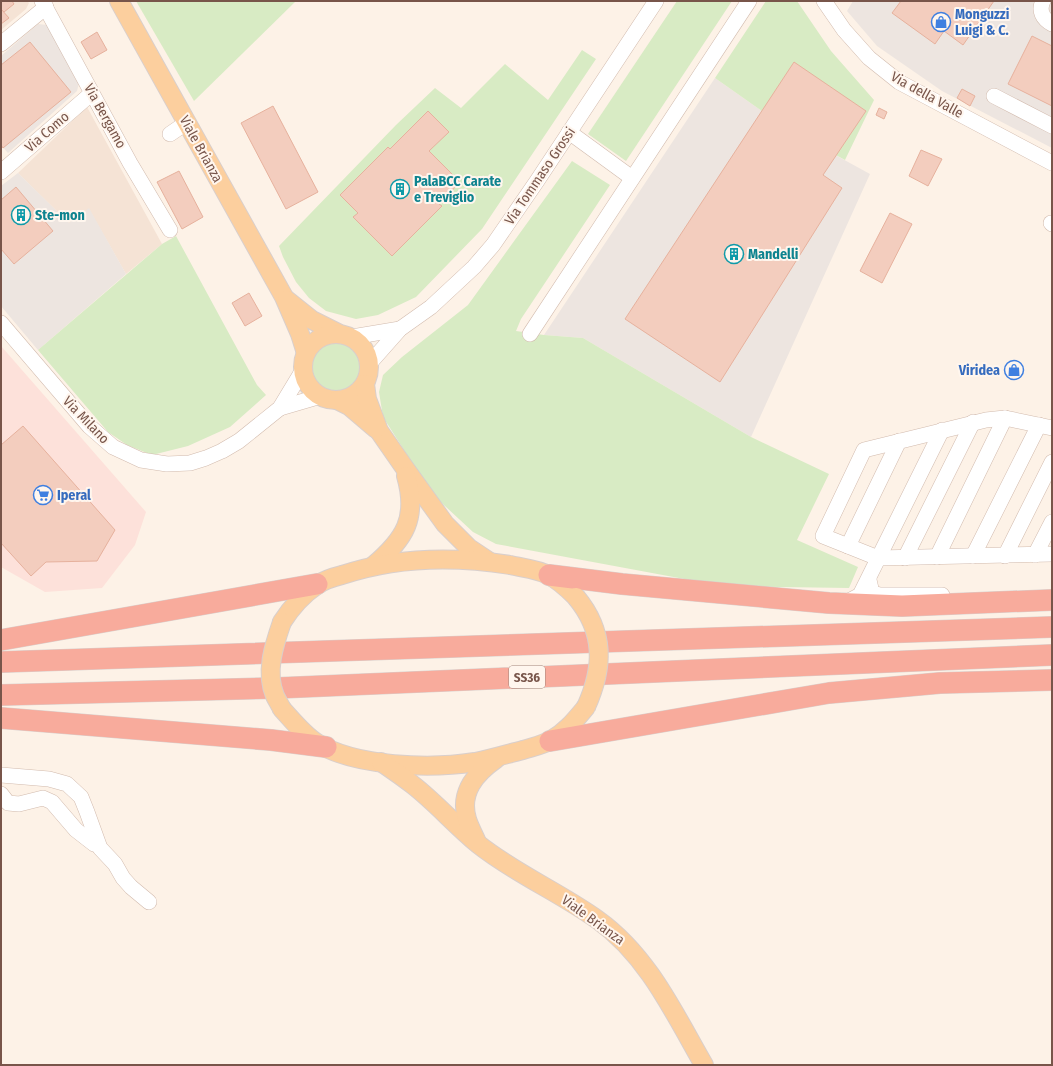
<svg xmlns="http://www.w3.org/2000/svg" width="1053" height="1066" viewBox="0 0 1053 1066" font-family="'Fira Sans Condensed',sans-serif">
<rect width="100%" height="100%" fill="#fdf2e7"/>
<g fill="#f5e3d5">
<polygon points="1,1 27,1 29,3 26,9 1,30"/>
<polygon points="87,107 162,244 126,274 89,209 69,223 18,173"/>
</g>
<polygon fill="#fde1da" points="1,346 146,512 135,545 102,588 45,592 1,567"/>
<g fill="#ede5e0">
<polygon points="853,1 1052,1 1052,148 942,91 877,46 847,11"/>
<polygon points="38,24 47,25 79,83 77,91 8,153 1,145 1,56"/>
<polygon points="715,78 786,128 870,174 751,437 583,338 544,335"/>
<polygon points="18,173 69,223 89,208 126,274 38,350 1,306 1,186"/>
</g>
<g fill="#d8ebc4">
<polygon points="136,1 296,1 194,101"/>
<polygon points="677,1 732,1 626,161 588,134"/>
<polygon points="766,1 797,1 831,51 874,100 845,160 786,128 715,78"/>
<polygon points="582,50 596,59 482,229 416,297 378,315 356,319 326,311 309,298 296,282 283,257 279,246 396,125 435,88 461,108 505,64 548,100"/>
<polygon points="572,161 610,185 521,319 516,331 544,335 583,338 751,437 829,474 797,540 858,567 849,588 722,586 496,544 473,532 432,494 383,417 379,392 383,375 402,357 468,305"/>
<polygon points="176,236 257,385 266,395 230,427 188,446 152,455 127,445 108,432 38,350 162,244"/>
<circle cx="336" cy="367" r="26"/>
</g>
<g fill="#f3cdbe" stroke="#e6b19d">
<polygon points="1,1 12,1 14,4 4,12 1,9"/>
<polygon points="901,1 994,1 963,45 944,31 935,44 892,13"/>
<polygon points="1,9 9,18 1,24"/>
<polygon points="97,32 107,50 91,59 81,42"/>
<polygon points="1032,36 1052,46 1052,106 1008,84"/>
<polygon points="30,42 71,92 3,148 1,145 1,65"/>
<polygon points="794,62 866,111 823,175 842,188 720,382 625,319"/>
<polygon points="962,89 975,96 970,106 957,98"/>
<polygon points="273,106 318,192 286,209 241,123"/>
<polygon points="879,108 887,112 884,119 876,115"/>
<polygon points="428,111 449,132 429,151 460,182 439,204 442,206 392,256 353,217 358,213 340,195 388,147 390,149"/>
<polygon points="921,150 942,159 928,186 909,176"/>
<polygon points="179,171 203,217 182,229 157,182"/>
<polygon points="16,187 53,231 14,264 1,249 1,200"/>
<polygon points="890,213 912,224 882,283 860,271"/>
<polygon points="249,293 262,316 245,326 232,303"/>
<polygon points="23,426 115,530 97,561 46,562 31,576 1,543 1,445"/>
</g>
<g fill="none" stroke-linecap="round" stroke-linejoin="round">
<defs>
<g id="minor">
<polyline points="42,1 130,163 170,230"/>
<polyline points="824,1 844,30 869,58 899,82 1052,163"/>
<path d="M1043,1C1038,11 1043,19 1052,24"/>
<polyline points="1,44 46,7"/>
<polyline points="994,96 1052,126"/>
<polyline points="569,132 632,178"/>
<polyline points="170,134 186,123"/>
<polyline points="1,172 92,93"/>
<polyline points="1051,223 1052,224"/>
<polyline points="1,323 89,426 113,447 141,460 167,464 190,463 206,458 222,451 239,441 280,408 303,370"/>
<polyline points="530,334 749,1"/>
<polyline points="352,337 400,329"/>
<polyline points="369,364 400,329 431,307 474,267 493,245 537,181 656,1"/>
<polyline points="280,408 321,396"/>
<polyline points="1052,428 1005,418 986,420 864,450 823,536 878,558 1052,554"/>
<polyline points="848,546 899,441"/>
<polyline points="1035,555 1052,522"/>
<polyline points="973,556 1039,425"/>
<polyline points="1005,556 1052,462"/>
<polyline points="937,557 1005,418"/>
<polyline points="905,558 973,422"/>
<polyline points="869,580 872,593 880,595 942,595"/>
<polyline points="845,603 860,595 942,430"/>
<polyline points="1,775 49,779 67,784 81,797 87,812 100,848 115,864 123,878 131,887 149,902"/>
<polyline points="1,794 8,803 19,804 43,798 52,802 76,830 94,844 98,845"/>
</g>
<g id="major">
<polyline points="119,1 284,297 300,334 306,353"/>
<polyline points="287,300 312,320 338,333"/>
<circle cx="336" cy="367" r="33"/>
<polyline points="365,384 367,399 379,431 404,467 445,524 469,548 490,562"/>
<polyline points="337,400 349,406 376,429"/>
<path d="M373,566C405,539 418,518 406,476"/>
<path d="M282,622C291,608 302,595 317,585C324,580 334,577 342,575C396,557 454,556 510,565C522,568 537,569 548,575C559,580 568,589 576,597"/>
<path d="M282,709C293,721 304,735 317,743C356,767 431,769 475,762C491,759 507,754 523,750C532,747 543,745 551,740C566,732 576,719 586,707"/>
<path d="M381,762C391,769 403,777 413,785C436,803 455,825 478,844C514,873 559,892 598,920C648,956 674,1013 704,1065"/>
<path d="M476,840C473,833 469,826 467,819C459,792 476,773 496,759"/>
</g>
<g id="highway">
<polyline points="549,575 622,584 829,603 902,606 1052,600"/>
<polyline points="1,640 317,584"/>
<polyline points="1,662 1052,627"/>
<polyline points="1,695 277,688 1052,655"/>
<polyline points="1,718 271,740 326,747"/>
<polyline points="550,741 829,693 940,683 1052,680"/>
</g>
</defs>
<use href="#minor" stroke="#d2bbae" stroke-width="16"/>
<use href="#major" stroke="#d9cfcc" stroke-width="20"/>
<use href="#highway" stroke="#d9cfcc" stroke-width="22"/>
<use href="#minor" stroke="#fff" stroke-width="15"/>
<use href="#major" stroke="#fccf9e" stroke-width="18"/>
<use href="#highway" stroke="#f8ab9c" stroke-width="21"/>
<defs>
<g id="major-bridge">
<path d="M576,597C605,632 604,667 586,707"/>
<path d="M282,622C274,645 265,672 275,696C277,700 280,705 282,709"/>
</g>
</defs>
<use href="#major-bridge" stroke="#d9cfcc" stroke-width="20" stroke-linecap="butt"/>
<use href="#major-bridge" stroke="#fccf9e" stroke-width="18"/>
</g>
<defs>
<symbol id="shop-ring" viewBox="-11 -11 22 22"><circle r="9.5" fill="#fff6ee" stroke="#3f7fe0" stroke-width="1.5"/><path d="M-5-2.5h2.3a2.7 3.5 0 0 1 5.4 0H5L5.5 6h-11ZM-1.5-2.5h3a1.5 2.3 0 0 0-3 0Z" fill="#3f7fe0"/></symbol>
<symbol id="building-ring" viewBox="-11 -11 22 22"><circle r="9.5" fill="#fff6ee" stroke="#0f9aa8" stroke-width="1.5"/><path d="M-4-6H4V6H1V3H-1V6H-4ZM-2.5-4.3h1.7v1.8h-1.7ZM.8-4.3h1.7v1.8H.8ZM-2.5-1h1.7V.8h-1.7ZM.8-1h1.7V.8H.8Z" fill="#0f9aa8"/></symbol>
<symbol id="supermarket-ring" viewBox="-11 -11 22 22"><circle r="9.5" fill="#fff6ee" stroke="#3f7fe0" stroke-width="1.5"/><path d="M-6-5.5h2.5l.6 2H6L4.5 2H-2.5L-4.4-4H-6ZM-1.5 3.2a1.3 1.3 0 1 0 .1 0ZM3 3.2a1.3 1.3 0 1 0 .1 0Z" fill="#3f7fe0"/></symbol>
</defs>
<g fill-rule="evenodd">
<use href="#shop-ring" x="930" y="11" width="22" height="22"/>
<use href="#building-ring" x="389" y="178" width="22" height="22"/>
<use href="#building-ring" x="10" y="204" width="22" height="22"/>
<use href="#building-ring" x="723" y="243" width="22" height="22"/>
<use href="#shop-ring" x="1003" y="359" width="22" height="22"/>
<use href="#supermarket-ring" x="32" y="484" width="22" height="22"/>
</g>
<g text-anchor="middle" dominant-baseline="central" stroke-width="4" stroke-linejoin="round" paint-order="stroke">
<rect fill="#fff6ee" stroke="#a0857b" stroke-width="1" x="509" y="666" width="36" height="22" rx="3"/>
<g font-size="13" font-weight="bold" fill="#78554a">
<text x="527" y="677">SS36</text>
</g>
<g font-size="14" font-weight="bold" fill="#366cbe" stroke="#fff6ee" text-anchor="start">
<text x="955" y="14">Monguzzi<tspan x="955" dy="16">Luigi &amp; C.</tspan></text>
<text x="1000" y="370" text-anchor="end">Viridea</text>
<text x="57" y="495">Iperal</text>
</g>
<g font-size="14" fill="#78554a" stroke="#fff6ee">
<text transform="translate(927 95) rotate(29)">Via della Valle</text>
<text transform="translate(105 116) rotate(61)">Via Bergamo</text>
<text transform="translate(47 132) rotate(-41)">Via Como</text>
<text transform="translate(201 149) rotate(61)">Viale Brianza</text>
<text transform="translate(540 176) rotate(-56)">Via Tommaso Grossi</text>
<text transform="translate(86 420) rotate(46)">Via Milano</text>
<text transform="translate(593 920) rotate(36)">Viale Brianza</text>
</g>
<g font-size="14" font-weight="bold" fill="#0d838f" stroke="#fff6ee" text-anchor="start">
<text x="414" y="181">PalaBCC Carate<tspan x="414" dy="16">e Treviglio</tspan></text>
<text x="35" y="215">Ste-mon</text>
<text x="748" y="254">Mandelli</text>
</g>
</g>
<rect width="1053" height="1066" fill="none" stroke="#78554a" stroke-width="4"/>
</svg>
